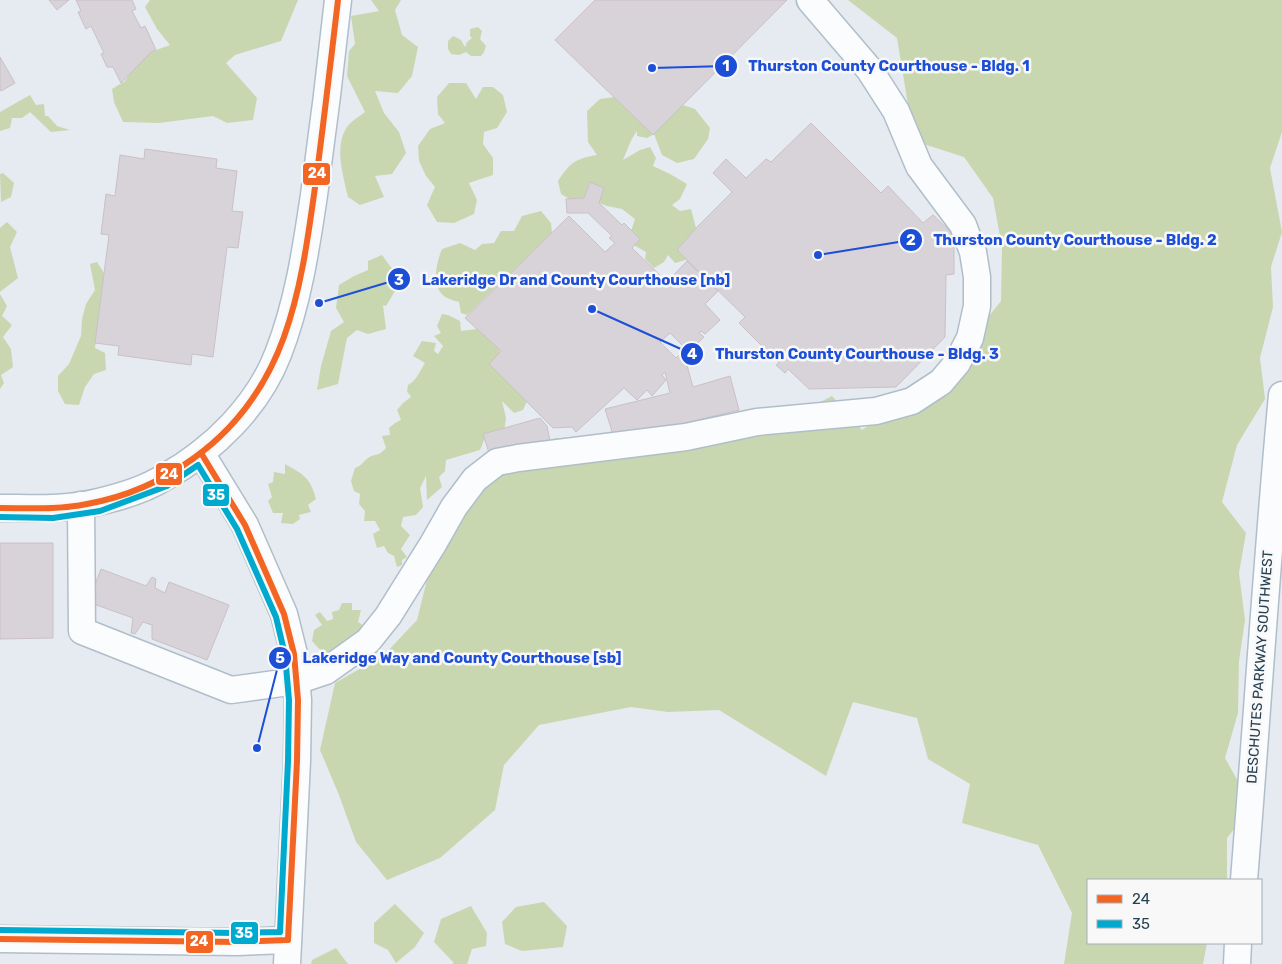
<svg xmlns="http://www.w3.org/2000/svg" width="1282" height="964" viewBox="0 0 1282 964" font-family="Rubik,sans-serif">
<rect width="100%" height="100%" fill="#e5ebf1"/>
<g fill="#c9d7b1">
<polygon points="150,0 298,0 281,41 235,55 226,63 257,98 253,120 227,123 213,116 159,123 123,122 114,102 112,89 125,81 133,69 151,52 170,45 157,29 145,7"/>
<path d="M371,0H401L395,10L402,35L418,47L412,76L398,93L375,91L384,113L399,132L406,153L392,174L375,176L384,197L360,205L348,197C343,175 334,146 347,127C351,121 360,116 365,112L347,76L349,51L355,44L351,16L379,11Z"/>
<polygon points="848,0 1282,0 1282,132 1270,168 1282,232 1271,267 1273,307 1260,358 1265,399 1237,445 1222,502 1246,533 1239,573 1245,620 1239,661 1238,713 1225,758 1252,806 1227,838 1227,880 1088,880 1088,943 1207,943 1203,964 1064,964 1072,913 1038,845 962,823 970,784 928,759 917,718 853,702 826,776 719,710 668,712 631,707 539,725 504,765 495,810 440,858 387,880 356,842 339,795 320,750 335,683 384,655 417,620 429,572 466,508 518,448 557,438 613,452 701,427 755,436 832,396 862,430 940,377 1001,301 1002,247 993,198 964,157 914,141 897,38"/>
<polygon points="478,27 482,31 480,39 486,46 484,52 481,56 471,56 466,52 459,55 451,54 448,49 448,41 453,36 461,40 465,47 467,42 472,38 470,36 470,29"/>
<polygon points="449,83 466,83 476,99 483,87 493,87 503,95 507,112 497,128 484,132 483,144 493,158 493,175 469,183 477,200 474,214 454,223 437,222 427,205 435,187 426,176 419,161 418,146 430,129 445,123 438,114 437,97"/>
<polygon points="30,95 36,105 44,104 45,116 48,116 57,126 70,130 51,132 30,112 22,118 12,118 10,128 0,131 0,112"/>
<path d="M614,97L677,103L695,109L710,128L708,139L694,159L677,163L662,155L654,134L647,138L637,136V131C631,138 627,151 623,160L640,150L650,147L656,158L653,166L670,174L687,184L680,199L672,205L680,211L691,209L696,228L689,259L675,263L668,255L664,262L654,268L645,259L646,252L632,244L630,234L635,219L622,209L607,206L586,198L573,201L561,194L558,181C570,163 574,159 597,155L588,142L587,111L600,99Z"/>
<polygon points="3,173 14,183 11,197 1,202 0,174"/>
<path d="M541,211L551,223L552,233L467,315L461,313L459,302C456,301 451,300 447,298C430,289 436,263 442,249L460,243L475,250L482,244L494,243L501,231H514L522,216Z"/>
<polygon points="7,222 17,232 10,247 18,278 0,292 0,228"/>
<polygon points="382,255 401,281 386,306 383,305 386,329 368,334 357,330 347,338 338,384 317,390 321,366 331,331 344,322 336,308 339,285 354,276 368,270 368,261"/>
<polygon points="97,262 104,273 95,348 105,353 106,370 94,374 85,387 79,405 65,404 58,391 58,376 69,364 81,336 82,319 86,304 95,290 90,264"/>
<polygon points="0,294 7,306 2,316 12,325 3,337 11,349 13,367 1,375 4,383 0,389"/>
<path d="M442,314L448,315L460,321L461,331L477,329L498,340L501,363L527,401L523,410L514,413L502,401L506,418L504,432L485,438L480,450L446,460L445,471L439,477L442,487L427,500L426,476L420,488L423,507L416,515L403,517L401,526L410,535L401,549L407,557L402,560V565L397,567L394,556L388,553L384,546L377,548L373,534L380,530L375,521H364L365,511L359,504L360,494L354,491L351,481L355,468C363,465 362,462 368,458C375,453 377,458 386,448L382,436L390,435L389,428L395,423L401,420L397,410L403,403L411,397L407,391L408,385C416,381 420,371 425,363L413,356L422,341L436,343L434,351L438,354L443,346L434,336L441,333L437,326Z"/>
<path d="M285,464C304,475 310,477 316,499L308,505L311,512L299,515L300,519L293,524L281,523L283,513H273L268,501L272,497L268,484L273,482L274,472L285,474Z"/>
<polygon points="342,603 352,603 352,610 361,610 358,622 366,627 330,654 324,654 312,641 314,630 322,625 315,615 320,612 327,621 333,619 332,612 339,610"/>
<polygon points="544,902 567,926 563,947 522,951 505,944 502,922 516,907"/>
<polygon points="395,904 424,933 415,947 396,963 388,950 374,943 374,923"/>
<polygon points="471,906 487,933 486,946 472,949 467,964 452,964 454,963 434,942 441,919"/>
<polygon points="336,948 348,964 311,964 312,960"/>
</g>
<g fill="#d7d3d9" stroke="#cbc0c6">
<polygon points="49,0 69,0 57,10"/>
<polygon points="76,0 132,0 136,9 132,11 141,28 145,26 156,50 151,52 121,83 113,67 107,67 101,54 104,53 91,26 86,29 78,12 81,11"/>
<polygon points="595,0 787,0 653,135 555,40"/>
<polygon points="0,57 15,83 1,91 0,90"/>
<polygon points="811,123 881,193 888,186 923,223 933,215 954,235 954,274 946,275 945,337 896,387 809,389 788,369 785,373 776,365 779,363 739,323 745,317 677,250 696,228 732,192 713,173 726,159 746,178 766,159 771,162"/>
<polygon points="145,149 217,159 216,168 237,171 232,211 243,212 238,248 227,247 213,357 192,354 191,365 118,355 119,346 95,343 109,235 101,234 106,194 115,196 120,155 144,159"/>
<polygon points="590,182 604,188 599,203 622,225 624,223 640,239 632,248 667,282 687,261 718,291 705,304 720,320 705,334 701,331 699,333 704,337 689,352 670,333 660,342 676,358 683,351 693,387 730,376 739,410 690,422 691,427 615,441 605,409 670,393 665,372 662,375 666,380 652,396 647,390 637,400 624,388 576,432 572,427 553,428 489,364 501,351 465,318 569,216 605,252 615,243 609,238 612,236 588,213 567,213 566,199 584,198"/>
<polygon points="540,418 547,426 550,441 491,459 483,434"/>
<polygon points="0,543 53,543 53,638 0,639"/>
<polygon points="101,569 146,586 152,577 156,579 155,588 165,593 169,582 229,605 207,660 152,639 152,625 143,622 135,634 131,633 133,618 88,602"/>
</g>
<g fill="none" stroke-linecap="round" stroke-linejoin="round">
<defs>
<g id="minor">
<polyline points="201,453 245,525 284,614 294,654 298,700 297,761 287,964"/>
<polyline points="81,505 82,631 231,690 296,681 326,671 368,641 388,616 433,544 454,507 475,479 497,462 518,458 686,437 757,422 876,411 912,401 941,382 957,363 970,338 977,306 977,277 973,252 963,225 919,166 896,111 869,69 810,0"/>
<path d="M0,508C33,508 66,510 98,502C120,497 146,489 165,477C213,450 258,406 278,354C298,303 306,249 314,195C323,130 331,65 338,0"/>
<path d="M1244,880C1257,719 1267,556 1282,395"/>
<polyline points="0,939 238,942 288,940"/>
<polyline points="1237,964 1238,943"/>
</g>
</defs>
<use href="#minor" stroke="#b0beca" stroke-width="29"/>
<use href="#minor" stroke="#fbfcfd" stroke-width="26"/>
<defs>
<g id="bus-1">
<path d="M0,508C29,508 58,510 87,504C126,497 161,482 194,458C289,390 301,288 316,180C324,120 331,60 338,0"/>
<polyline points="0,939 238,942 288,940 297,761 298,700 294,654 284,614 245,525 201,453"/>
</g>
<polyline id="bus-2" points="0,517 53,518 100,511 167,486 198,465 237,529 276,617 285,655 289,700 288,761 280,932 238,933 0,930"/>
</defs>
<use href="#bus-1" stroke="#f8f8f8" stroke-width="10"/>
<use href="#bus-2" stroke="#f8f8f8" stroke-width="10"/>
<use href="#bus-1" stroke="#f26522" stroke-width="6"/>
<use href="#bus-2" stroke="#00a9ce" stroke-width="6"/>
</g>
<g text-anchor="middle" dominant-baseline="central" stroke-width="5" stroke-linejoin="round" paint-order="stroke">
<g font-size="14" fill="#274052" stroke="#f8f8f8">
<text transform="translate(1260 667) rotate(-86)">DESCHUTES PARKWAY SOUTHWEST</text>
</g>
</g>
<path fill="none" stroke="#1d4ed8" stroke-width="2" d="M652 68L726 66M818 255L911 240M319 303L399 279M592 309L692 354M257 748L280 658"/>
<g fill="#1d4ed8" stroke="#f8f8f8" stroke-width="2">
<circle cx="652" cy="68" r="5"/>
<circle cx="818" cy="255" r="5"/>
<circle cx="319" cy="303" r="5"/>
<circle cx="592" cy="309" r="5"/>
<circle cx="257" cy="748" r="5"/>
<circle cx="726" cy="66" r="12"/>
<circle cx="911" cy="240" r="12"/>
<circle cx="399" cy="279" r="12"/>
<circle cx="692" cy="354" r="12"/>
<circle cx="280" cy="658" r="12"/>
</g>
<g font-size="15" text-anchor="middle" font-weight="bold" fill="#fff">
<text x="726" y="71">1</text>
<text x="911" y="245">2</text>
<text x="399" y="285">3</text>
<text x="692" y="359">4</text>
<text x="280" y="663">5</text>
</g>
<g font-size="15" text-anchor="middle" font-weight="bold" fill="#1d4ed8" stroke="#f8f8f8" stroke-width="5" stroke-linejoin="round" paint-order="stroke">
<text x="889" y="71">Thurston County Courthouse - Bldg. 1</text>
<text x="1075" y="245">Thurston County Courthouse - Bldg. 2</text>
<text x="576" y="285">Lakeridge Dr and County Courthouse [nb]</text>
<text x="857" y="359">Thurston County Courthouse - Bldg. 3</text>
<text x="462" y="663">Lakeridge Way and County Courthouse [sb]</text>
</g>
<g stroke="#f8f8f8" stroke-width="2">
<rect x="302" y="162" width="29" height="24" rx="5" fill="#f26522"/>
<rect x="155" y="462" width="28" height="24" rx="5" fill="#f26522"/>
<rect x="202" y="483" width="28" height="24" rx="5" fill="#00a9ce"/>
<rect x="230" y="921" width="29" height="24" rx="5" fill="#00a9ce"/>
<rect x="185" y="930" width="29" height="24" rx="5" fill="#f26522"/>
</g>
<g font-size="14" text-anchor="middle" font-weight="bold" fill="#fff">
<text x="317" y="178">24</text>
<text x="169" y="479">24</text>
<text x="216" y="500">35</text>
<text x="244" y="938">35</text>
<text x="199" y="946">24</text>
</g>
<rect x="1087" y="879" width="175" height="65" fill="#f8f8f8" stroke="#a4aeb6"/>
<rect x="1097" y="895" width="25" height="8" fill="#f26522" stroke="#a4aeb6"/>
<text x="1132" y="904" font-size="15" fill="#274052">24</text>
<rect x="1097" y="920" width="25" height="8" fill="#00a9ce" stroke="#a4aeb6"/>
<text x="1132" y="929" font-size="15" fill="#274052">35</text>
</svg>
